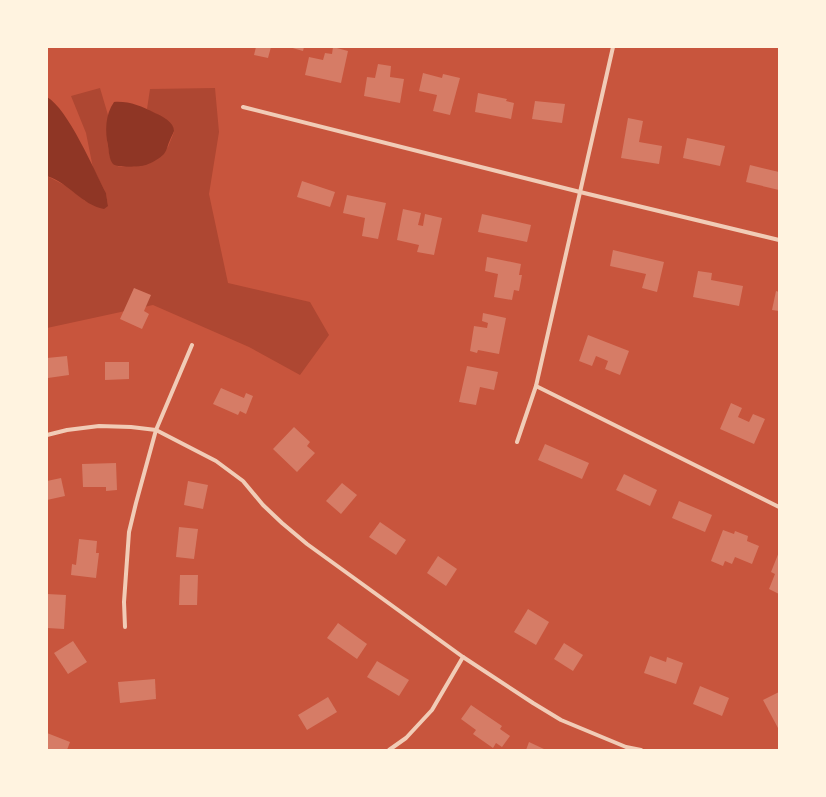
<svg xmlns="http://www.w3.org/2000/svg" width="826" height="797" viewBox="0 0 826 797" font-family="'Fira Sans',sans-serif">
<rect width="100%" height="100%" fill="#c8553d"/>
<polygon fill="#ae4732" points="100,88 108,115 107,141 110,158 119,167 139,166 168,147 174,132 172,126 162,117 147,109 150,89 215,88 219,132 209,194 228,283 310,302 329,335 300,375 249,347 153,305 47,328 47,176 68,187 85,201 108,206 106,193 93,168 86,133 71,96"/>
<g fill="#8f3625">
<path d="M47,97C68,109 94,170 106,193L108,206L104,209C82,205 69,183 47,176Z"/>
<path d="M114,102C129,101 141,106 155,113C162,116 174,122 174,131C173,134 171,137 170,140C168,144 167,150 164,154C160,158 152,163 146,165C139,167 118,168 113,164C109,159 109,152 108,146C105,131 105,115 114,102Z"/>
</g>
<g fill="#d67c66">
<polygon points="256,47 271,47 268,58 254,55"/>
<polygon points="289,47 304,47 303,51"/>
<polygon points="333,47 348,51 341,83 305,75 309,57 323,60 325,53 332,54"/>
<polygon points="378,64 391,66 390,77 404,79 400,103 364,96 367,77 375,78"/>
<polygon points="423,73 442,78 443,74 460,78 450,115 433,111 437,95 419,91"/>
<polygon points="478,93 507,99 506,101 514,103 511,119 475,112"/>
<polygon points="535,101 565,104 562,123 532,119"/>
<polygon points="628,118 643,121 639,142 662,146 659,164 621,158"/>
<polygon points="687,138 725,146 720,166 683,158"/>
<polygon points="750,165 779,172 779,190 746,182"/>
<polygon points="302,181 335,192 330,207 297,197"/>
<polygon points="347,195 386,203 378,239 362,236 365,218 343,213"/>
<polygon points="403,209 421,213 418,225 423,226 425,214 442,218 434,255 417,252 419,245 397,240"/>
<polygon points="482,214 531,225 527,242 478,232"/>
<polygon points="613,250 664,262 657,292 642,288 646,274 610,266"/>
<polygon points="487,257 521,264 519,275 522,275 519,291 514,290 512,300 494,297 498,274 485,271"/>
<polygon points="698,271 712,273 711,280 743,286 739,306 693,297"/>
<polygon points="134,288 151,295 144,311 149,314 142,329 120,319"/>
<polygon points="776,291 779,292 779,311 772,310"/>
<polygon points="483,313 506,318 499,354 478,350 477,353 470,351 474,326 487,328 488,323 482,321"/>
<polygon points="588,335 629,351 620,375 605,369 608,361 596,356 592,366 579,361"/>
<polygon points="67,356 69,375 48,378 47,358"/>
<polygon points="105,362 129,362 129,379 105,380"/>
<polygon points="467,366 498,372 494,390 480,387 476,405 459,402"/>
<polygon points="221,388 244,398 246,393 253,396 246,414 240,411 238,415 213,404"/>
<polygon points="731,403 742,408 738,417 749,422 753,414 765,419 754,444 720,429"/>
<polygon points="294,427 310,442 307,446 315,453 297,472 273,449"/>
<polygon points="545,444 589,463 582,479 538,460"/>
<polygon points="116,463 117,490 106,491 106,487 83,487 82,464"/>
<polygon points="624,474 657,490 650,506 616,490"/>
<polygon points="61,478 65,496 47,500 47,481"/>
<polygon points="188,481 208,485 203,509 184,505"/>
<polygon points="342,483 357,495 341,514 326,501"/>
<polygon points="679,501 712,515 705,532 672,518"/>
<polygon points="380,522 406,540 396,555 369,537"/>
<polygon points="179,527 198,529 194,559 176,557"/>
<polygon points="723,530 734,534 735,531 748,536 747,541 759,546 752,564 735,557 732,564 725,561 723,566 711,561"/>
<polygon points="79,539 97,541 96,553 99,553 96,578 71,575 72,564 76,565"/>
<polygon points="779,552 779,594 769,589 775,574 771,572"/>
<polygon points="438,556 457,569 446,586 427,573"/>
<polygon points="180,575 198,575 197,605 179,605"/>
<polygon points="47,594 66,595 64,629 47,628"/>
<polygon points="528,609 549,622 536,645 514,632"/>
<polygon points="338,623 367,644 357,659 327,638"/>
<polygon points="73,641 87,662 68,674 54,653"/>
<polygon points="564,643 583,655 573,671 554,659"/>
<polygon points="650,656 666,662 667,657 683,663 676,684 644,673"/>
<polygon points="377,661 409,680 399,696 367,677"/>
<polygon points="155,679 156,699 120,703 118,682"/>
<polygon points="700,686 729,698 722,716 693,704"/>
<polygon points="779,692 779,727 778,728 763,700"/>
<polygon points="328,697 337,712 307,730 298,715"/>
<polygon points="471,705 502,726 500,729 510,736 502,747 496,743 493,748 473,734 476,730 461,719"/>
<polygon points="47,733 70,742 67,750 47,750"/>
<polygon points="529,742 546,750 526,750"/>
</g>
<g fill="none" stroke-linecap="round" stroke-linejoin="round">
<g stroke="#f1ccb7" stroke-width="4">
<polyline points="243,107 580,192 779,240"/>
<polyline points="536,386 779,507"/>
<polyline points="47,435 67,430 99,426 131,427 156,430 216,461 243,481 263,505 282,523 307,544 463,657 533,703 561,720 626,747 641,750"/>
<polyline points="517,442 536,386 613,47"/>
<polyline points="125,627 124,602 129,532 136,503 156,430 192,345"/>
<polyline points="389,750 406,738 432,710 463,657"/>
</g>
</g>
<rect width="826" height="797" fill="none" stroke="#fff3e0" stroke-width="96"/>
</svg>
